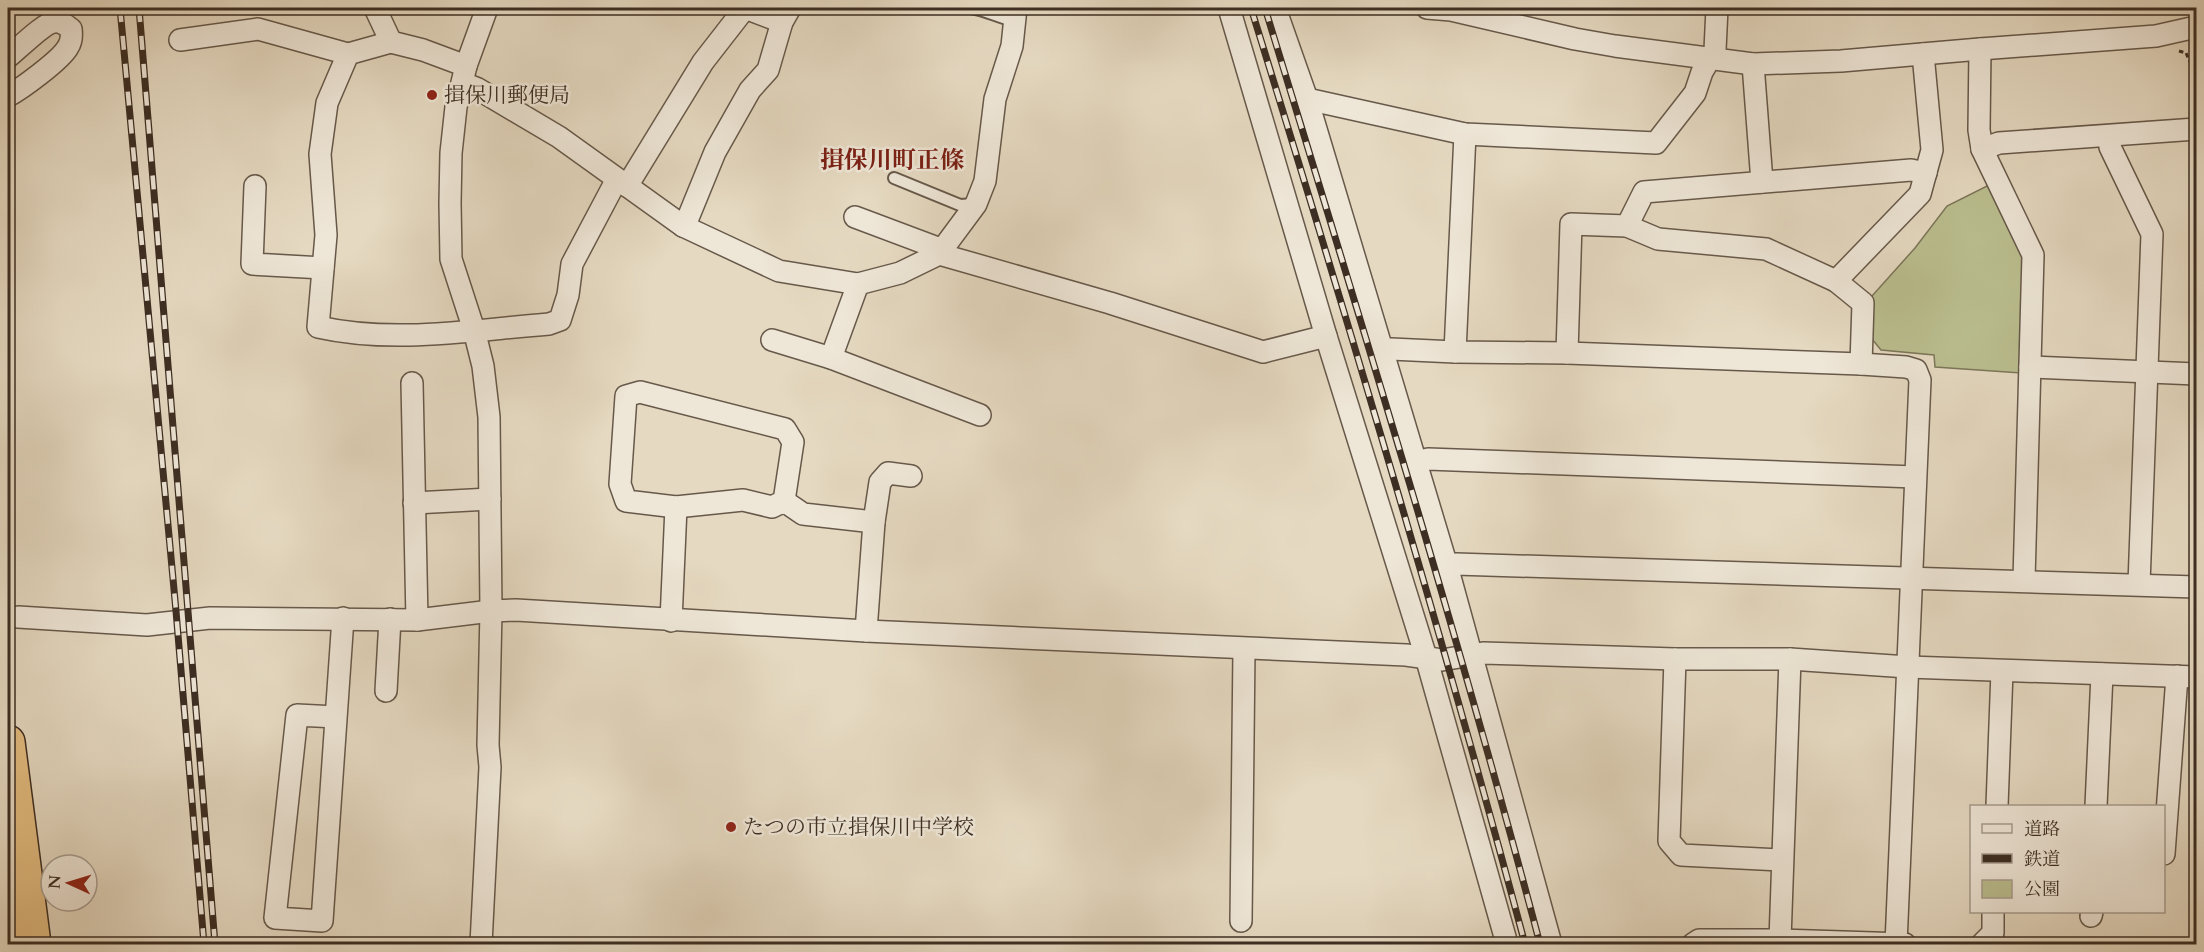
<svg xmlns="http://www.w3.org/2000/svg" width="2204" height="952" viewBox="0 0 2204 952" font-family="Cardo,'Noto Serif JP',serif">
<rect width="100%" height="100%" fill="#e5d9c1"/>
<filter id="stains"><feTurbulence type="fractalNoise" baseFrequency=".00333" numOctaves="4"/><feColorMatrix values="0 0 0 0 .2 0 0 0 0 .09 0 0 0 0 .02 0 0 0 .5 -.17"/></filter>
<radialGradient id="worn" r=".72"><stop offset=".6" stop-color="#630" stop-opacity="0"/><stop offset="1" stop-color="#630" stop-opacity=".3"/></radialGradient>
<polygon fill="#babe8f" stroke="#7c7659" stroke-width="1.5" points="1989,185 2025,261 2021,373 1935,367 1934,355 1881,350 1872,339 1872,296 1915,248 1947,206"/>
<g fill="none" stroke-linecap="round" stroke-linejoin="round">
<defs>
<g id="service">
<path d="M970,8C986,10 999,18 1015,21"/>
<polyline points="894,178 960,205 975,204"/>
</g>
<g id="minor">
<polyline points="375,8 391,42 423,50 466,66"/>
<polyline points="1229,8 1326,336 1426,657 1507,944"/>
<polyline points="1275,8 1307,99 1447,566 1551,944"/>
<polyline points="1427,8 1451,10 1575,39 1615,46 1753,64 1841,61 1980,49 2156,36 2196,27"/>
<polyline points="180,40 258,29 348,54"/>
<path d="M391,42L348,54L327,103L320,154L326,235L318,327C394,344 472,330 549,324L560,320L568,295L572,264L617,179"/>
<polyline points="1980,49 1979,130 1982,149 2033,255 2024,580"/>
<path d="M8,57C17,50 44,23 54,22C61,21 66,25 71,29C72,36 72,41 68,47C61,60 21,89 8,96"/>
<polyline points="1753,64 1762,182"/>
<polyline points="463,83 478,89 559,137 683,226 779,271 858,284 900,273 939,254 976,204 985,181 995,99 1012,46 1016,8"/>
<polyline points="1307,99 1465,134 1656,143 1695,93 1702,72 1715,50 1717,8"/>
<polyline points="2109,136 2110,147 2152,234 2139,584"/>
<polyline points="1982,149 1999,143 2196,129"/>
<polyline points="255,186 252,264 323,268"/>
<polyline points="627,186 703,62 745,8 782,22"/>
<polyline points="855,217 943,250"/>
<polyline points="683,226 688,218 715,152 750,90 768,70 782,22 790,8"/>
<polyline points="1627,226 1644,192 1911,170 1926,173"/>
<polyline points="939,254 1110,303 1263,352 1326,336"/>
<polyline points="1836,281 1920,194 1932,150 1923,54"/>
<polyline points="772,340 831,358 980,415"/>
<polyline points="1382,352 1391,349 1455,352 1567,353 1861,364 1906,367 1916,370 1920,380 1896,944"/>
<polyline points="1455,352 1465,134"/>
<polyline points="1567,353 1571,224 1627,226 1658,239 1766,249 1836,281 1863,303 1861,364"/>
<polyline points="831,358 858,284"/>
<polyline points="2030,367 2196,374"/>
<polyline points="412,383 417,620"/>
<polyline points="1416,463 1428,459 1915,477"/>
<polyline points="784,501 793,442 785,429 640,392 626,396 620,484 626,501 676,507 743,500 772,507 784,501 803,514 874,522"/>
<polyline points="414,503 490,499"/>
<polyline points="1447,566 1456,564 2196,587"/>
<polyline points="18,617 147,625 210,618 417,620 491,611 516,610 866,631 1406,655 1442,660 1483,653 1675,659 1790,659 1908,667 2196,677"/>
<polyline points="671,621 676,507"/>
<polyline points="866,631 874,522 880,482 888,473 911,476"/>
<polyline points="1675,659 1669,841 1681,855 1782,860"/>
<polyline points="386,691 390,619"/>
<polyline points="336,717 297,715 275,918 322,921 343,618"/>
<polyline points="1997,806 2002,671"/>
<polyline points="2096,806 2102,674"/>
<polyline points="2164,854 2177,676"/>
<polyline points="2091,916 2092,912"/>
<polyline points="1241,921 1244,649"/>
<polyline points="1780,940 1790,659"/>
<polyline points="481,944 490,767 488,745 491,611 489,417 483,366 474,330 451,259 450,203 451,153 456,107 466,66 487,8"/>
<polyline points="1693,944 1699,940 1780,940 1905,944"/>
<polyline points="1982,944 1993,933 1993,912"/>
</g>
<g id="trunk">
<polyline points="8,742 34,944"/>
<polyline points="8,939 8,944"/>
</g>
</defs>
<use href="#service" stroke="#67594a" stroke-width="14"/>
<use href="#minor" stroke="#67594a" stroke-width="24"/>
<use href="#trunk" stroke="#3d2e23" stroke-width="36"/>
<polyline stroke="#3d2e23" stroke-width="3" stroke-dasharray="4.5 3" stroke-linecap="butt" points="2179,51 2186,53 2196,75"/>
<use href="#service" stroke="#eee6d7" stroke-width="10"/>
<use href="#minor" stroke="#eee6d7" stroke-width="21"/>
<use href="#trunk" stroke="#e2bc80" stroke-width="33"/>
<defs>
<g id="rail">
<polyline points="120,8 176,611 204,944"/>
<polyline points="139,8 215,944"/>
<path d="M1251,8C1347,318 1441,630 1525,944"/>
<path d="M1265,8C1360,319 1457,630 1540,944"/>
</g>
</defs>
<use href="#rail" stroke="#3d2e23" stroke-width="7"/>
<use href="#rail" stroke="#eee6d7" stroke-width="4.5" stroke-dasharray="14" stroke-linecap="butt"/>
</g>
<g fill="#8f2418" stroke="#eee6d7" stroke-width="2">
<circle cx="432" cy="95" r="6"/>
<circle cx="731" cy="827" r="6"/>
</g>
<g text-anchor="middle" dominant-baseline="central" stroke-width="5" stroke-linejoin="round" paint-order="stroke">
<g font-size="21" fill="#3d2e23" stroke="#eee6d7" text-anchor="start">
<text x="444" y="95">揖保川郵便局</text>
<text x="743" y="827">たつの市立揖保川中学校</text>
</g>
<g font-size="24" font-weight="bold" fill="#7a1f14" stroke="#eee6d7">
<text x="892" y="160">揖保川町正條</text>
</g>
</g>
<rect width="2204" height="952" fill="none" stroke="#e5d9c1" stroke-width="30"/>
<rect x="9" y="9" width="2186" height="934" fill="none" stroke="#3d2e23" stroke-width="3"/>
<rect x="15" y="15" width="2174" height="922" fill="none" stroke="#3d2e23" stroke-width="1.5"/>
<rect x="1970" y="805" width="195" height="108" fill="#eee6d7" stroke="#a79c8f" stroke-width="1.5"/>
<rect x="1982" y="824" width="30" height="9" fill="#eee6d7" stroke="#a79c8f" stroke-width="1.5"/>
<text x="2024" y="835" font-size="18" fill="#3d2e23">道路</text>
<rect x="1982" y="854" width="30" height="9" fill="#3d2e23" stroke="#a79c8f" stroke-width="1.5"/>
<text x="2024" y="865" font-size="18" fill="#3d2e23">鉄道</text>
<rect x="1982" y="880" width="30" height="18" fill="#babe8f" stroke="#a79c8f" stroke-width="1.5"/>
<text x="2024" y="895" font-size="18" fill="#3d2e23">公園</text>
<g transform="translate(69 883) rotate(274)"><circle r="28" fill="#eee6d7" stroke="#a79c8f" stroke-width="1.5"/>
<path d="M0-4.5L10 22L0 15L-10 22Z" fill="#8f2418"/>
<text y="-9" font-size="16" font-weight="bold" text-anchor="middle" fill="#3d2e23">N</text>
</g>
<rect width="100%" height="100%" filter="url(#stains)"/>
<rect width="100%" height="100%" fill="url(#worn)"/>
</svg>
